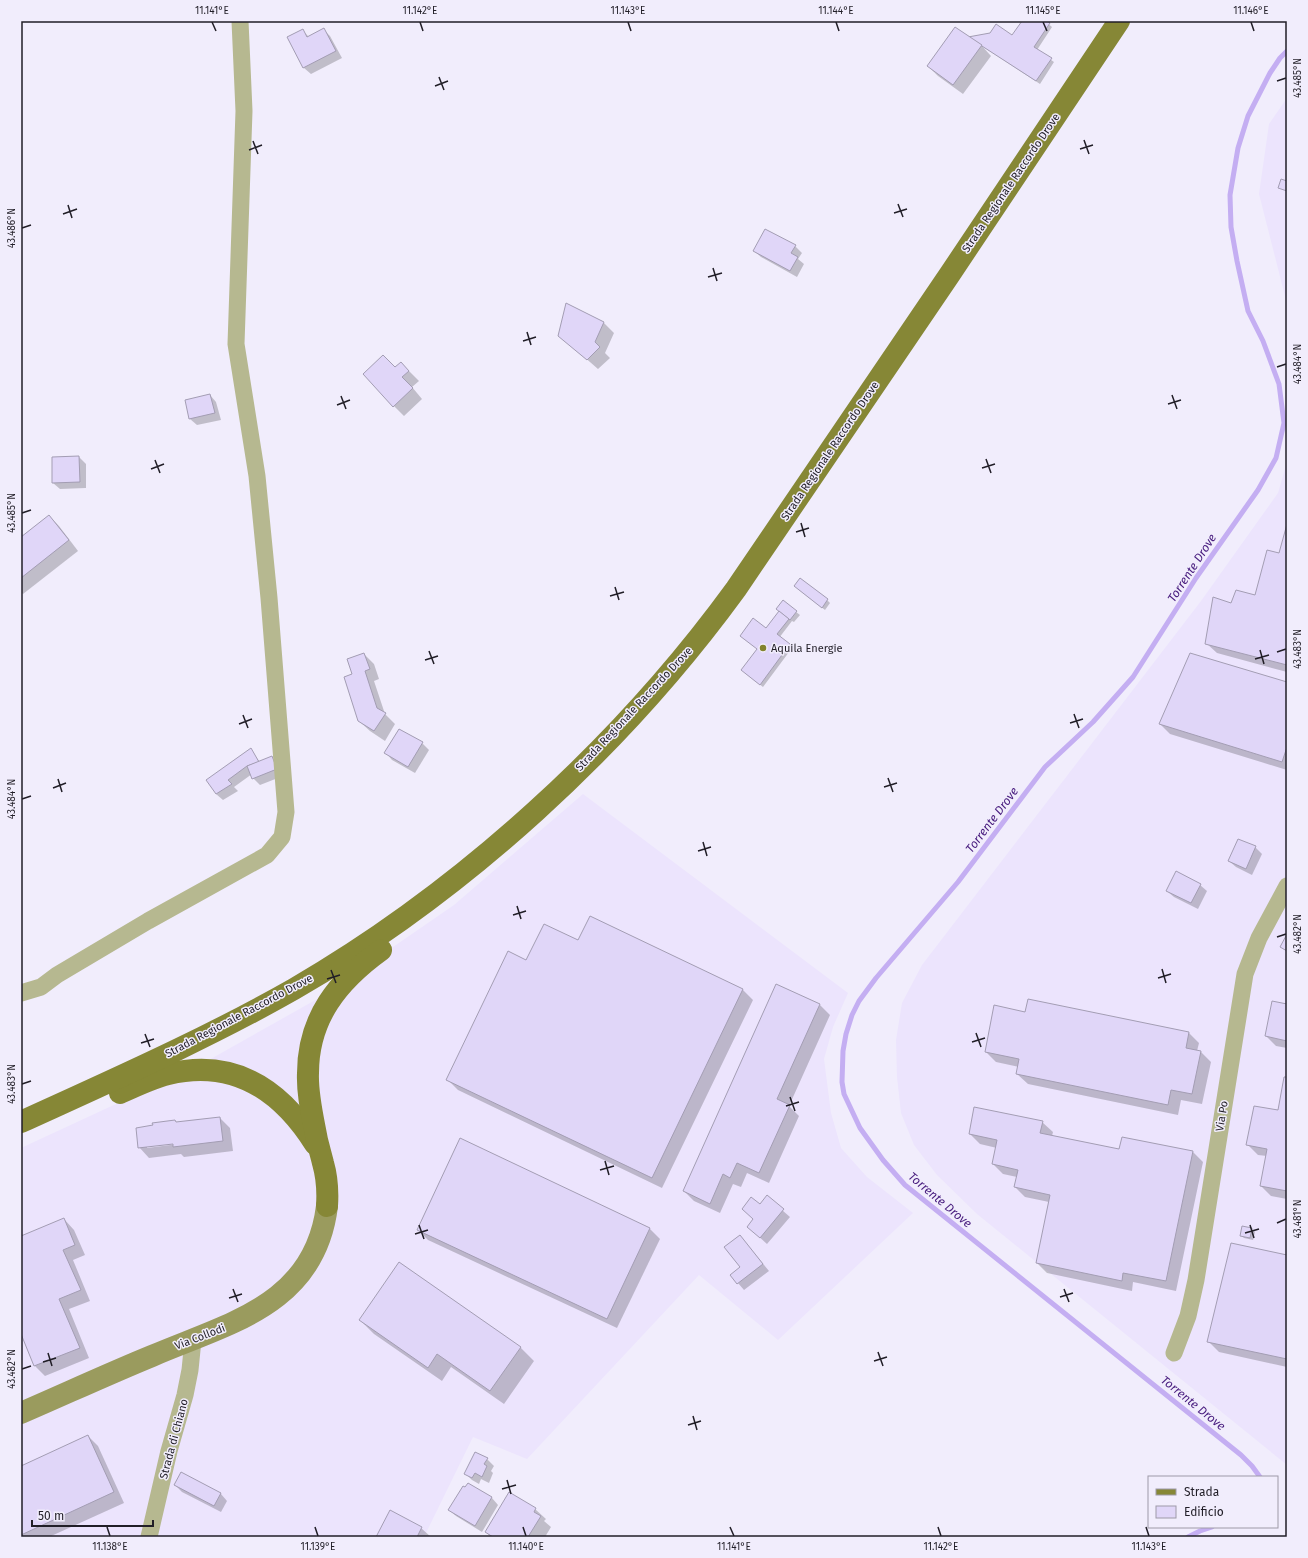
<svg xmlns="http://www.w3.org/2000/svg" width="1308" height="1558" viewBox="0 0 1308 1558" font-family="'Fira Sans',sans-serif">
<rect width="100%" height="100%" fill="#f1edfc"/>
<g fill="#ece4fd">
<polygon points="1287,98 1287,304 1259,194 1269,124"/>
<polygon points="1287,462 1287,1465 977,1214 937,1175 914,1145 901,1113 897,1077 896,1040 902,1003 922,965 1201,601 1278,493"/>
<polygon points="583,794 848,993 833,1027 824,1059 831,1113 841,1148 867,1177 913,1213 778,1340 699,1275 527,1459 473,1437 424,1537 21,1537 21,1148 200,1065 319,998 454,905"/>
</g>
<g fill="#0003" fill-rule="evenodd">
<polygon points="1023,21 1045,21 1052,27 1037,50 1054,62 1040,84 982,46 991,56 963,94 938,76 928,66 968,38 1013,36"/>
<polygon points="302,30 309,37 324,30 330,36 342,58 311,74 304,68 288,38"/>
<polygon points="795,246 802,253 798,259 804,264 797,277 761,257 754,251"/>
<polygon points="567,304 604,323 614,333 605,353 610,358 598,369 559,335"/>
<polygon points="401,363 419,381 412,387 422,399 404,416 394,406 395,368"/>
<polygon points="210,395 216,402 221,420 197,425 190,419 186,401"/>
<polygon points="79,457 86,464 86,488 60,489 53,483"/>
<polygon points="49,516 59,526 78,551 23,594 21,592 21,538"/>
<polygon points="1287,528 1287,672 1217,653 1206,643 1232,604 1255,596 1280,554"/>
<polygon points="798,589 827,600 830,603 825,610"/>
<polygon points="783,602 800,615 794,622 792,621 779,638 792,648 763,687 745,673 758,649 766,629 780,611"/>
<polygon points="364,654 374,664 379,679 374,681 385,714 395,724 385,741 370,731 359,721 353,675"/>
<polygon points="1287,683 1287,770 1170,734 1160,724"/>
<polygon points="422,743 429,750 415,773 392,760 386,753"/>
<polygon points="250,750 260,762 272,757 278,764 283,776 260,785 253,778 252,774 234,787 238,791 223,800 216,794"/>
<polygon points="1255,847 1262,854 1252,875 1236,867 1229,861"/>
<polygon points="1200,885 1207,891 1198,909 1174,897 1167,891"/>
<polygon points="591,917 743,990 753,1000 662,1188 458,1090 448,1080 527,961 579,942"/>
<polygon points="820,1005 830,1015 789,1106 799,1116 769,1183 747,1173 741,1187 733,1184 720,1213 694,1201 684,1191"/>
<polygon points="1287,1005 1287,1048 1276,1046 1266,1036"/>
<polygon points="1026,1013 1189,1033 1199,1043 1197,1051 1201,1052 1211,1062 1202,1104 1181,1100 1178,1115 1028,1084 1017,1074 1019,1067 996,1062 986,1052"/>
<polygon points="1287,1078 1287,1199 1271,1196 1261,1186 1267,1156 1258,1155 1247,1144 1279,1112"/>
<path d="M220,1118L230,1128L233,1151L184,1157L181,1154L149,1158L139,1147L175,1121L177,1123ZM177,1142L178,1144L147,1148V1146Z"/>
<polygon points="1042,1122 1053,1132 1052,1136 1120,1151 1193,1152 1203,1162 1176,1291 1133,1282 1132,1291 1047,1273 1037,1263 1049,1202 1025,1197 1015,1187 1017,1177 1003,1174 993,1164 997,1148 980,1144 970,1134"/>
<polygon points="767,1197 790,1217 767,1244 748,1227 754,1219 760,1205"/>
<polygon points="64,1219 74,1230 85,1255 73,1260 90,1301 69,1309 89,1358 45,1376 35,1366 21,1332 21,1237"/>
<polygon points="649,1228 660,1239 617,1328 428,1240 418,1230"/>
<polygon points="1243,1228 1252,1229 1255,1232 1253,1240 1244,1238 1241,1235"/>
<polygon points="740,1236 769,1271 744,1290 731,1275 742,1267"/>
<polygon points="1287,1256 1287,1367 1219,1352 1209,1342"/>
<polygon points="360,1320 520,1347 534,1361 504,1404 451,1367 442,1381 374,1334"/>
<polygon points="88,1436 98,1446 124,1503 49,1537 21,1537 21,1467"/>
<polygon points="487,1459 494,1466 491,1471 493,1473 489,1483 481,1479 479,1484 472,1480 465,1473"/>
<polygon points="181,1473 221,1494 227,1501 221,1512 182,1492 175,1485"/>
<polygon points="468,1484 492,1498 498,1505 482,1532 456,1516 449,1510"/>
<polygon points="535,1509 546,1519 544,1521 551,1527 545,1537 491,1537 486,1532"/>
<polygon points="421,1528 431,1537 377,1537"/>
</g>
<g fill="none" stroke-linecap="round" stroke-linejoin="round">
<g stroke="#c4aef2" stroke-width="5">
<polyline points="1260,1477 1252,1466 1241,1455 905,1185 883,1160 860,1128 844,1094 842,1082 843,1051 846,1034 852,1015 859,1001 876,978 958,882 1045,767 1093,722 1133,677 1196,578 1258,490 1276,458 1284,423 1279,384 1263,341 1248,311 1237,261 1231,227 1230,195 1238,148 1248,116 1270,73 1280,58 1287,51"/>
<polyline points="1188,1537 1200,1531 1212,1527"/>
</g>
</g>
<g fill="#e0d6f8" stroke="#a39db3">
<polygon points="1022,21 1047,21 1050,23 1034,47 1052,58 1036,81 968,37 990,33 996,24 1012,35"/>
<polygon points="955,27 982,45 953,85 927,66"/>
<polygon points="324,28 336,51 303,68 287,37 303,29 307,37"/>
<polygon points="1281,179 1287,181 1287,191 1278,188"/>
<polygon points="765,229 796,245 791,253 798,257 790,271 753,251"/>
<polygon points="566,303 604,322 595,342 600,347 587,360 558,336"/>
<polygon points="383,355 395,367 401,362 409,371 402,377 413,388 393,407 363,374"/>
<polygon points="210,394 215,413 189,419 185,400"/>
<polygon points="79,456 80,482 52,483 52,457"/>
<polygon points="49,515 69,540 21,578 21,537"/>
<polygon points="1287,524 1287,665 1205,644 1213,597 1231,603 1236,590 1255,595 1267,550 1279,553"/>
<polygon points="800,578 828,599 822,608 794,586"/>
<polygon points="783,600 797,611 790,620 776,609"/>
<polygon points="779,611 789,619 777,634 790,644 760,685 741,670 757,649 740,636 753,618 766,628"/>
<polygon points="364,653 370,669 365,671 377,708 386,713 374,731 358,721 344,677 352,674 347,659"/>
<polygon points="1190,653 1287,682 1287,747 1282,762 1159,724"/>
<polygon points="399,729 423,742 408,767 384,753"/>
<polygon points="251,748 259,762 247,766 228,780 232,784 216,794 206,780"/>
<polygon points="272,756 277,769 252,779 247,766"/>
<polygon points="1238,839 1256,846 1246,869 1228,861"/>
<polygon points="1176,871 1201,884 1191,903 1166,891"/>
<polygon points="590,916 743,989 652,1178 446,1080 508,951 526,960 544,924 578,940"/>
<polygon points="1287,934 1287,951 1280,947"/>
<polygon points="776,984 820,1004 777,1099 790,1105 759,1173 737,1163 730,1178 723,1174 710,1204 683,1191"/>
<polygon points="1028,999 1189,1032 1186,1048 1201,1051 1192,1094 1171,1090 1168,1105 1016,1074 1019,1059 985,1052 994,1005 1025,1012"/>
<polygon points="1272,1001 1287,1004 1287,1041 1265,1036"/>
<polygon points="1284,1077 1287,1077 1287,1191 1260,1186 1267,1149 1246,1145 1254,1106 1278,1110"/>
<polygon points="974,1107 1043,1121 1040,1133 1119,1149 1122,1137 1193,1151 1166,1281 1123,1273 1122,1281 1036,1263 1050,1195 1014,1187 1018,1170 992,1164 997,1140 969,1134"/>
<polygon points="220,1117 223,1141 173,1147 173,1144 138,1148 136,1128 153,1125 152,1123 175,1120 176,1122"/>
<polygon points="460,1138 650,1228 607,1319 417,1230"/>
<polygon points="767,1195 784,1209 760,1238 747,1227 753,1219 742,1209 751,1197 760,1204"/>
<polygon points="64,1218 75,1245 63,1250 81,1290 59,1299 80,1348 34,1366 21,1334 21,1236"/>
<polygon points="1242,1226 1252,1228 1250,1238 1240,1236"/>
<polygon points="740,1235 763,1264 737,1284 730,1275 740,1267 724,1247"/>
<polygon points="1231,1243 1287,1255 1287,1359 1207,1342"/>
<polygon points="399,1262 521,1347 490,1391 437,1354 428,1368 359,1320"/>
<polygon points="88,1435 114,1492 21,1535 21,1466"/>
<polygon points="475,1452 488,1458 484,1464 487,1466 482,1477 475,1473 472,1478 464,1474"/>
<polygon points="181,1472 221,1493 214,1506 174,1485"/>
<polygon points="468,1483 492,1497 475,1526 448,1510 463,1486 465,1487"/>
<polygon points="509,1492 536,1508 534,1512 541,1516 528,1537 493,1537 485,1532"/>
<polygon points="390,1510 422,1527 417,1537 376,1537"/>
</g>
<g fill="none" stroke-linecap="round" stroke-linejoin="round">
<g stroke="#b6b890" stroke-width="17">
<polyline points="21,993 41,987 57,975 148,921 267,855 282,837 286,812 269,598 257,476 236,344 244,111 240,21"/>
<polyline points="1174,1353 1188,1316 1196,1280 1245,974 1259,938 1287,886"/>
<polyline points="149,1537 169,1451 185,1395 190,1370 193,1340"/>
</g>
<path stroke="#9a9b5e" stroke-width="22" d="M21,1413C65,1394 108,1374 152,1356C229,1323 315,1305 327,1206"/>
<g stroke="#868736" stroke-width="22">
<path d="M120,1093C135,1086 152,1078 168,1074C234,1058 281,1090 315,1144"/>
<path d="M21,1122C113,1080 206,1039 294,989C463,891 621,747 736,589L950,274L1119,21"/>
<path d="M327,1206C328,1191 327,1177 323,1163C321,1155 319,1148 317,1140C313,1118 307,1095 308,1073C308,1018 338,981 381,950"/>
</g>
</g>
<path fill="none" stroke="#211e27" stroke-width="1.5" d="M212,22L216,31M420,22L423,31M628,22L631,31M836,22L839,31M1043,22L1047,31M1251,22L1254,31M439,77L444,90M1277,81L1286,78M435,86L448,81M1084,140L1089,154M253,141L258,154M1080,149L1093,145M249,150L262,145M898,204L903,217M68,205L72,218M894,213L907,209M63,214L77,209M22,228L31,225M713,268L717,281M708,277L722,273M527,332L531,345M523,341L536,337M1277,367L1286,364M1172,395L1177,409M341,396L346,409M1168,404L1181,400M337,405L350,400M986,459L991,473M155,460L160,473M982,468L995,464M151,469L164,464M22,513L31,510M801,523L805,537M796,532L809,528M615,587L619,600M610,596L624,592M1260,650L1264,664M429,651L434,664M1277,652L1286,649M1255,659L1269,655M425,660L438,656M1074,714L1079,728M243,715L248,728M1070,723L1083,719M239,724L252,719M888,778L893,792M58,779L62,792M884,787L897,783M53,788L66,783M22,799L31,796M703,842L707,856M698,851L711,847M517,906L521,919M513,915L526,911M1277,937L1286,934M1162,969L1166,983M331,970L336,983M1158,978L1171,974M327,979L340,975M976,1033L981,1047M145,1034L150,1047M972,1042L985,1038M141,1043L154,1039M22,1084L31,1081M790,1097L795,1111M786,1106L799,1102M605,1161L609,1175M600,1170L614,1166M1277,1223L1286,1219M419,1225L424,1239M1250,1225L1254,1238M1245,1233L1259,1229M415,1234L428,1230M233,1289L238,1302M1064,1289L1069,1302M1060,1297L1073,1293M229,1298L242,1294M878,1352L883,1366M48,1353L52,1366M874,1361L887,1357M43,1362L56,1358M22,1369L31,1366M693,1416L697,1430M688,1425L701,1421M507,1480L511,1494M502,1489L516,1485M107,1527L110,1536M315,1527L318,1536M523,1527L526,1536M730,1527L734,1536M938,1527L941,1536M1146,1527L1149,1536"/>
<circle fill="#83832d" stroke="#f1edfc" stroke-width="1.5" cx="763" cy="648" r="4"/>
<g text-anchor="middle" dominant-baseline="central" stroke-width="3" stroke-linejoin="round" paint-order="stroke">
<g font-size="11" fill="#211e27" stroke="#f1edfc">
<text transform="translate(1011 183) rotate(-56)">Strada Regionale Raccordo Drove</text>
<text transform="translate(830 451) rotate(-56)">Strada Regionale Raccordo Drove</text>
<text transform="translate(634 709) rotate(-47)">Strada Regionale Raccordo Drove</text>
<text transform="translate(239 1016) rotate(-28)">Strada Regionale Raccordo Drove</text>
<text transform="translate(1222 1116) rotate(-81)">Via Po</text>
<text transform="translate(200 1337) rotate(-21)">Via Collodi</text>
<text transform="translate(174 1439) rotate(-75)">Strada di Chiano</text>
</g>
<g font-size="11" fill="#211e27" stroke="#f1edfc" text-anchor="start">
<text x="771" y="648">Aquila Energie</text>
</g>
<g font-size="12" font-style="italic" fill="#4b2080" stroke="#f1edfc">
<text transform="translate(1192 568) rotate(-57)">Torrente Drove</text>
<text transform="translate(992 820) rotate(-53)">Torrente Drove</text>
<text transform="translate(940 1200) rotate(40)">Torrente Drove</text>
<text transform="translate(1193 1403) rotate(39)">Torrente Drove</text>
</g>
</g>
<rect width="1308" height="1558" fill="none" stroke="#f1edfc" stroke-width="44"/>
<rect x="1148" y="1476" width="130" height="52" fill="#f1edfc" stroke="#9e9aa7"/>
<rect x="1156" y="1489" width="20" height="6" fill="#868736" stroke="#9e9aa7"/>
<text x="1184" y="1496" font-size="12" fill="#211e27">Strada</text>
<rect x="1156" y="1506" width="20" height="12" fill="#e0d6f8" stroke="#9e9aa7"/>
<text x="1184" y="1516" font-size="12" fill="#211e27">Edificio</text>
<path d="M32 1520v6h121v-6" fill="none" stroke="#211e27" stroke-width="2"/>
<text x="38" y="1520" font-size="12" fill="#211e27" stroke="#f1edfc" stroke-width="3" paint-order="stroke">50 m</text>
<rect x="22" y="22" width="1264" height="1514" fill="none" stroke="#211e27" stroke-width="1.5"/>
<g font-size="10" text-anchor="middle" fill="#211e27">
<text x="212" y="14">11.141°E</text>
<text x="420" y="14">11.142°E</text>
<text x="628" y="14">11.143°E</text>
<text x="836" y="14">11.144°E</text>
<text x="1043" y="14">11.145°E</text>
<text x="1251" y="14">11.146°E</text>
<text transform="translate(1297 78) rotate(-90)" y="4">43.485°N</text>
<text transform="translate(11 228) rotate(-90)" y="4">43.486°N</text>
<text transform="translate(1297 364) rotate(-90)" y="4">43.484°N</text>
<text transform="translate(11 513) rotate(-90)" y="4">43.485°N</text>
<text transform="translate(1297 649) rotate(-90)" y="4">43.483°N</text>
<text transform="translate(11 799) rotate(-90)" y="4">43.484°N</text>
<text transform="translate(1297 934) rotate(-90)" y="4">43.482°N</text>
<text transform="translate(11 1084) rotate(-90)" y="4">43.483°N</text>
<text transform="translate(1297 1219) rotate(-90)" y="4">43.481°N</text>
<text transform="translate(11 1369) rotate(-90)" y="4">43.482°N</text>
<text x="110" y="1550">11.138°E</text>
<text x="318" y="1550">11.139°E</text>
<text x="526" y="1550">11.140°E</text>
<text x="734" y="1550">11.141°E</text>
<text x="941" y="1550">11.142°E</text>
<text x="1149" y="1550">11.143°E</text>
</g>
</svg>
